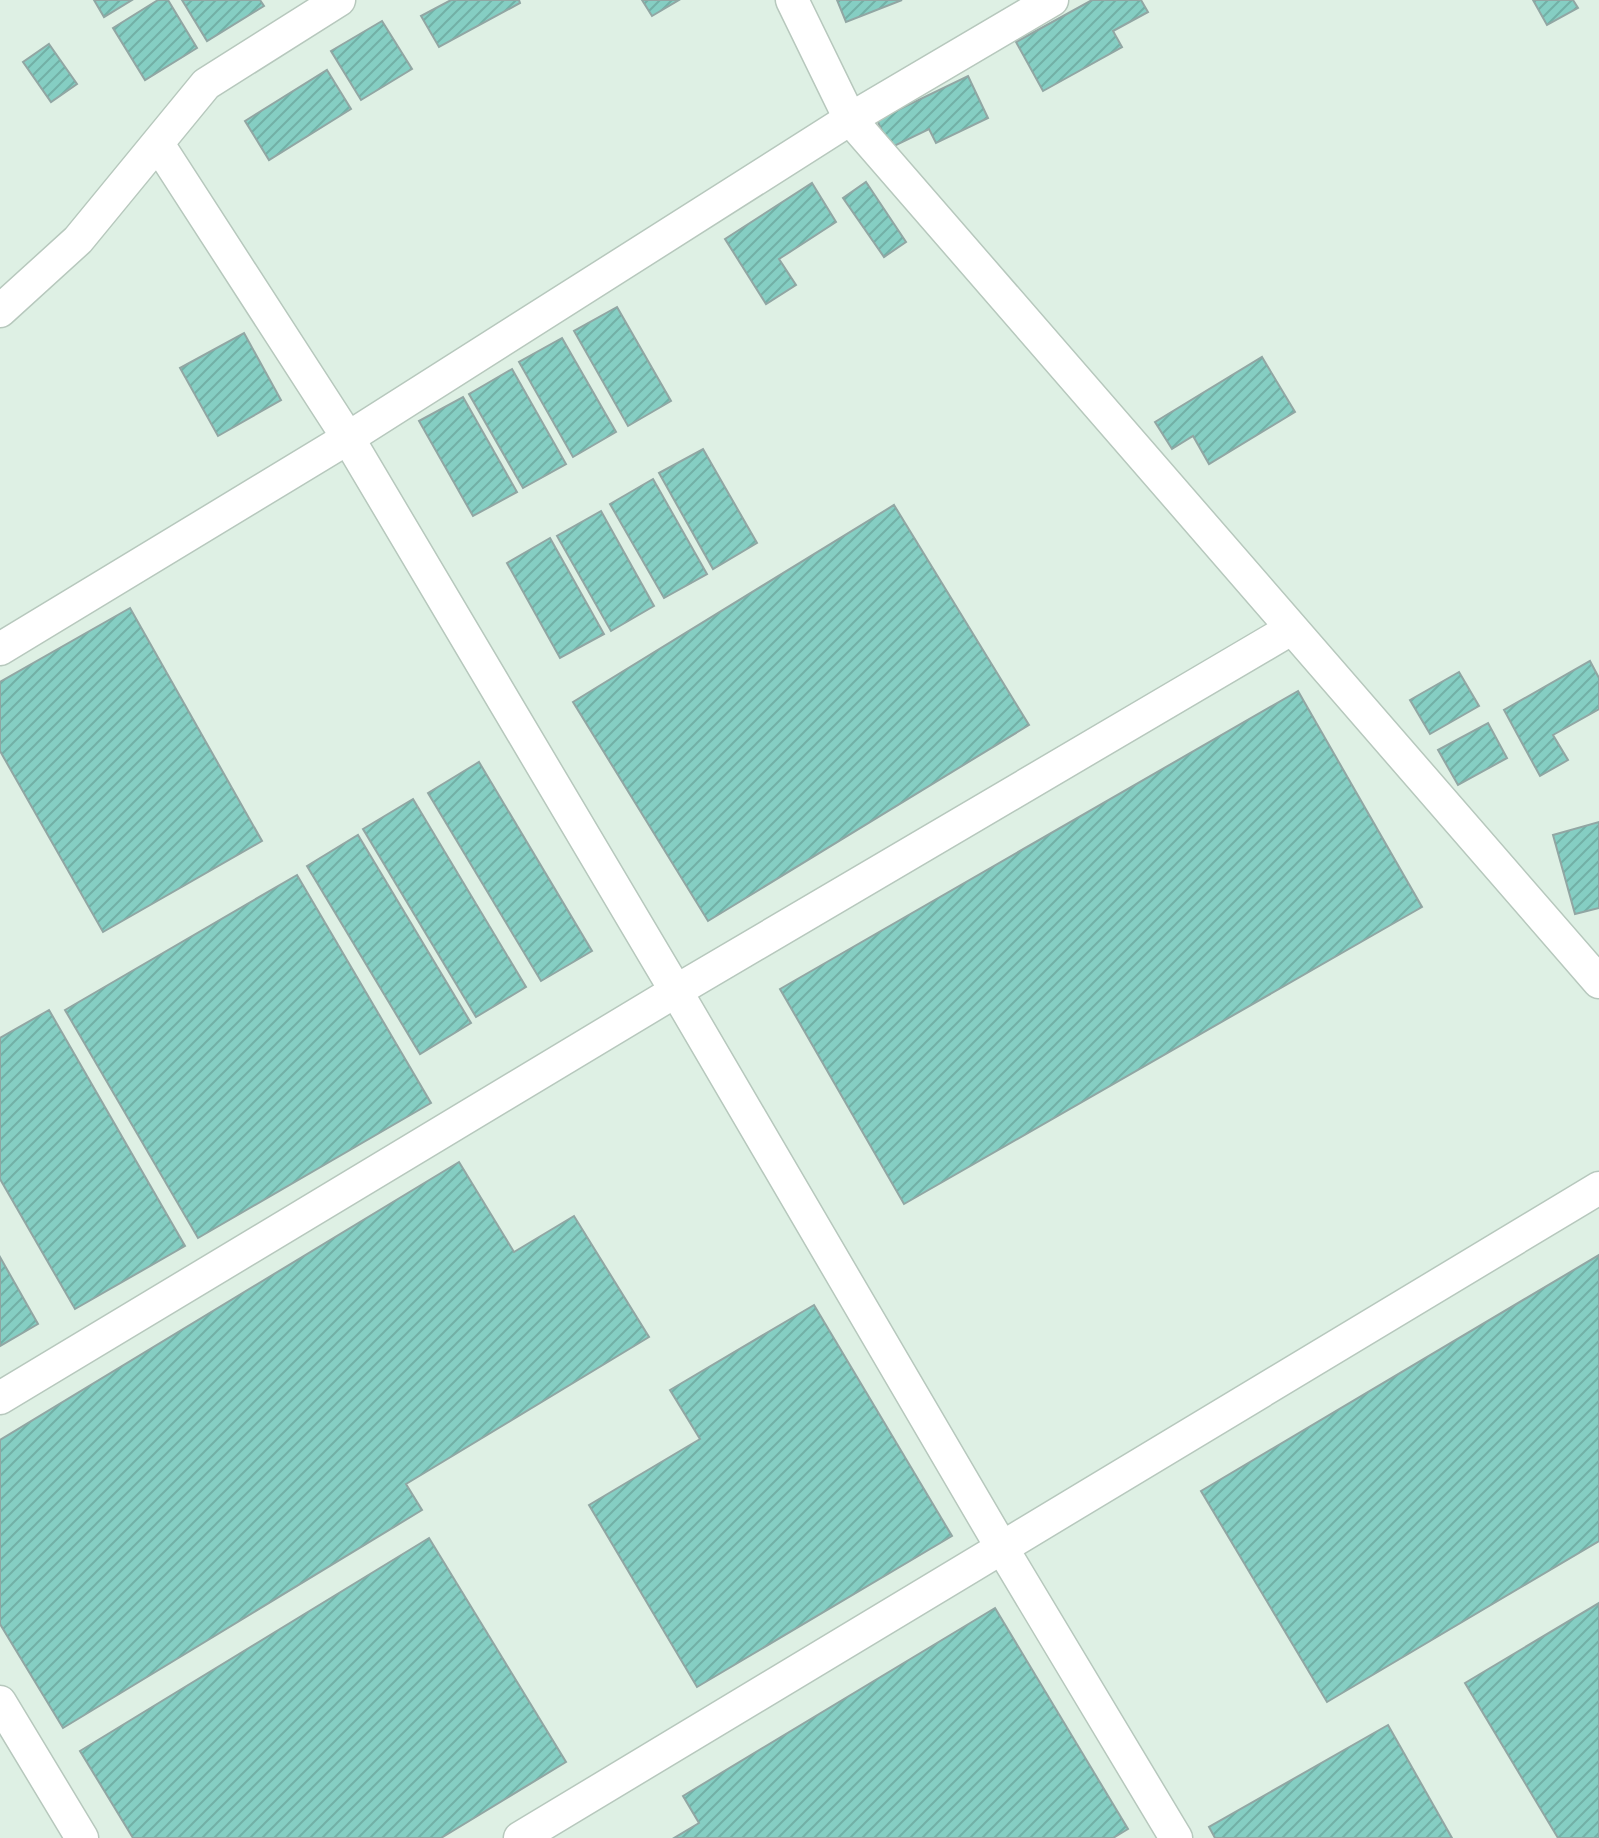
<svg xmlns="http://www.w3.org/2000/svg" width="1599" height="1838" viewBox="0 0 1599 1838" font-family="'Times New Roman',serif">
<defs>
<pattern id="building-hatch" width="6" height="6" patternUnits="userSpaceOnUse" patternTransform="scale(2)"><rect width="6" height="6" fill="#85cec3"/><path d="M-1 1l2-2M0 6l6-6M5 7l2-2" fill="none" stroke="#72b0a6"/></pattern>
</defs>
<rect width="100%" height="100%" fill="#def0e4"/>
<g fill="url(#building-hatch)" stroke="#91a6a3" stroke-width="2">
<polygon points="94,0 132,0 104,17"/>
<polygon points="158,0 168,0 197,48 145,80 113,28"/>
<polygon points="182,0 260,0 264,6 207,41"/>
<polygon points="451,0 519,0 520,3 439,47 421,16"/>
<polygon points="642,0 679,0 652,16"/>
<polygon points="837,0 902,0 846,22"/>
<polygon points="1092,0 1141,0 1148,12 1113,31 1122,47 1043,91 1016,42"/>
<polygon points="1533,0 1573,0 1578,8 1547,25"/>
<polygon points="382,21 412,69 361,100 331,51"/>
<polygon points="49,44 77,84 51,102 23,62"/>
<polygon points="327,70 351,109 269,160 245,121"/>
<polygon points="968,76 988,118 936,143 929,129 890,148 877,120"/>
<polygon points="866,182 906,242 884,257 843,198"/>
<polygon points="812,183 836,222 779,259 796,285 766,304 725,239"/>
<polygon points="617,307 671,401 628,426 574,331"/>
<polygon points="244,333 281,400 218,436 180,368"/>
<polygon points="562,338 616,432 573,457 519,362"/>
<polygon points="1262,357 1295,412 1209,464 1193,436 1172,449 1155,422"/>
<polygon points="512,369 566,464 523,488 469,394"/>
<polygon points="463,397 517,492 473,516 419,421"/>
<polygon points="703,449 757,543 713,569 659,473"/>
<polygon points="653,479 707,574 664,598 610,504"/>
<polygon points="894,505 1029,725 708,921 573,702"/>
<polygon points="601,511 654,606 611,631 557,536"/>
<polygon points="550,538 604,634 560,658 507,563"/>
<polygon points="130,608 262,841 103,932 0,751 0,682"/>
<polygon points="1590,661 1599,678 1599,709 1553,735 1568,760 1540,776 1504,710"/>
<polygon points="1459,672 1479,706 1430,734 1410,700"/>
<polygon points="1298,691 1422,907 904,1204 780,989"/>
<polygon points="1488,723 1507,758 1458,785 1438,750"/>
<polygon points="479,762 592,951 541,981 428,793"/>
<polygon points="413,799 526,987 476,1017 363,829"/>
<polygon points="1599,822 1599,908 1575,914 1553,835"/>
<polygon points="358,835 471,1023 420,1054 307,866"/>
<polygon points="297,875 431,1103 198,1238 65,1010"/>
<polygon points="49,1010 185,1246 75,1309 0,1179 0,1038"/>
<polygon points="459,1162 514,1252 574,1216 649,1337 406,1484 422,1510 63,1728 0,1624 0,1440"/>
<polygon points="1599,1255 1599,1541 1327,1702 1201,1491"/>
<polygon points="0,1257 38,1324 0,1346"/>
<polygon points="814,1305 952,1536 697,1687 589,1505 700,1439 670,1390"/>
<polygon points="429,1538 566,1762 441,1838 133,1838 80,1751"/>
<polygon points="1599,1603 1599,1838 1558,1838 1465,1683"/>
<polygon points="995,1608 1128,1829 1113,1838 674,1838 699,1823 683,1796"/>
<polygon points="1388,1725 1452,1838 1215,1838 1209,1827"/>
</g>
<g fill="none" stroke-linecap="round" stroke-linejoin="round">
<defs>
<g id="minor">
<polyline points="792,0 850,119 1599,982"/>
<polyline points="158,144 348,438 676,991 1002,1548 1176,1838"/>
<polyline points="0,311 78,240 206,84 339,0"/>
<polyline points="0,649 348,438 850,119 1052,0"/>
<polyline points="0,1398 676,991 1291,629"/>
<polyline points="0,1702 82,1838"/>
<polyline points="520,1838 1599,1188"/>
</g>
</defs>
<use href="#minor" stroke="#b7c8bd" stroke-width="35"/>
<use href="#minor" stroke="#fff" stroke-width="32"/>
</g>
</svg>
